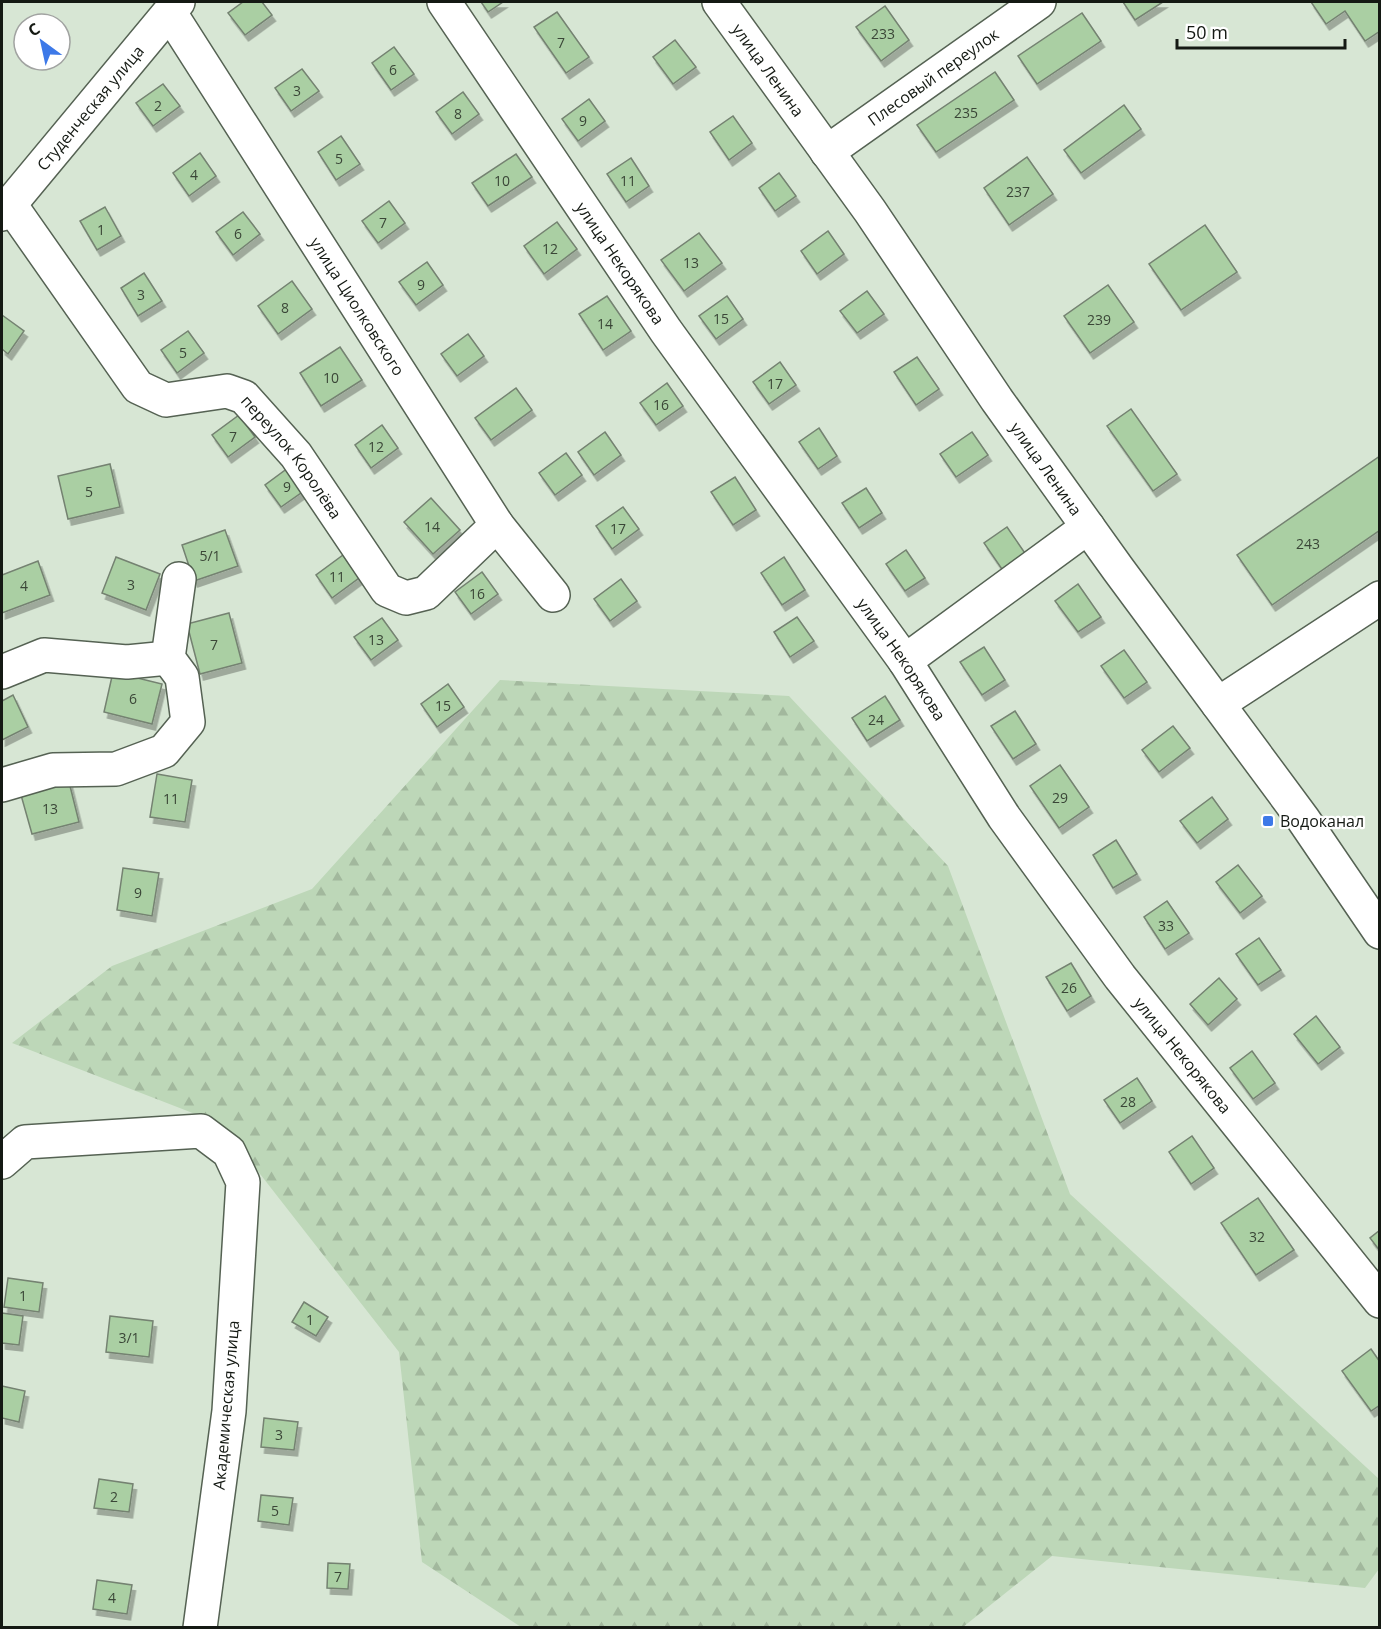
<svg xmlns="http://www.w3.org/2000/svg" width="1381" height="1629" viewBox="0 0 1381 1629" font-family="'Open Sans',sans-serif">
<defs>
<pattern id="forest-firs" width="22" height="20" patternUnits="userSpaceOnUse" patternTransform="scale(1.5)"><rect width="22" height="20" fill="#bdd7b8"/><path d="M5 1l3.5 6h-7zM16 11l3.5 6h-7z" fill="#a2b89d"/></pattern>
<filter id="shadow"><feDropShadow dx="3.5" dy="6" stdDeviation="0" flood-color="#0004"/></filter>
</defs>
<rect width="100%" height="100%" fill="#d7e6d4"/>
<polygon fill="url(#forest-firs)" points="500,680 789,696 948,866 1070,1194 1379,1479 1379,1569 1365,1588 1052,1556 963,1627 521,1627 422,1562 399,1352 221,1124 12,1043 112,966 312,889"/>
<g fill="#aacfa3" stroke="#748271" stroke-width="1.5" filter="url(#shadow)">
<polygon points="243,2 262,2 272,15 245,35 228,13"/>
<polygon points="481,2 503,2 488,12"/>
<polygon points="1123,2 1163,2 1135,20"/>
<polygon points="1311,2 1380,2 1380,31 1365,41 1345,11 1326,24"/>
<polygon points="885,6 909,40 881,61 856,27"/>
<polygon points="557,12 589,57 566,73 534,27"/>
<polygon points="1082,13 1101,41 1037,84 1018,56"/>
<polygon points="675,40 696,67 673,84 653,57"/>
<polygon points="394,47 414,74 391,90 372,63"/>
<polygon points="302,69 319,91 291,111 275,88"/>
<polygon points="995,72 1014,100 936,152 917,125"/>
<polygon points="163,84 180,106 153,126 136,103"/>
<polygon points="463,92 479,114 452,134 436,112"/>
<polygon points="589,99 605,121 578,141 562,119"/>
<polygon points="1124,105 1141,129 1081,173 1064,150"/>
<polygon points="733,116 752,143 729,160 710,132"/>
<polygon points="341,136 360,164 336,180 318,152"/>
<polygon points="200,153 216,176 189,196 173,173"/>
<polygon points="516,154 532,177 488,206 472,183"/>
<polygon points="1027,157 1053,194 1009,225 984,188"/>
<polygon points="631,158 649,186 626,202 607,174"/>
<polygon points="779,173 796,196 775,211 759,188"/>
<polygon points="389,201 405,223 378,243 362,221"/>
<polygon points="105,207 121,236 97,250 80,221"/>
<polygon points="243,212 260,234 233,255 216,232"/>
<polygon points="557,222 577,249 544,274 524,246"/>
<polygon points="1205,225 1237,272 1181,310 1149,264"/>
<polygon points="828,231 844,254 817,274 801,251"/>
<polygon points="699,233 722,263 684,291 661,260"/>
<polygon points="427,262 443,285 416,305 399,282"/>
<polygon points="144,273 162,301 138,316 121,288"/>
<polygon points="292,281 312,309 278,334 258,306"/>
<polygon points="1108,285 1134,322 1090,353 1064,316"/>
<polygon points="867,291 884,314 857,333 840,311"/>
<polygon points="607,296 631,331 603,350 579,314"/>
<polygon points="727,296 743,319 716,339 699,316"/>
<polygon points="2,315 24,331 8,354 2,349"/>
<polygon points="188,331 204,353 177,373 161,350"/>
<polygon points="468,334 484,356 457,376 441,354"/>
<polygon points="340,347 362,380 321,406 300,373"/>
<polygon points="917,357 939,389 916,405 894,372"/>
<polygon points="780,362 796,385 769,404 753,382"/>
<polygon points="667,383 683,406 656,425 640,403"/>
<polygon points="516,388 532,410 491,440 475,418"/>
<polygon points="1131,409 1177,474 1153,491 1107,426"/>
<polygon points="239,415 255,437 228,457 212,435"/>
<polygon points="382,425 398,448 371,468 355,445"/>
<polygon points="819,428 837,456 818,469 799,442"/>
<polygon points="605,432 621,455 594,475 578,452"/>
<polygon points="972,432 988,455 956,477 940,454"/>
<polygon points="566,453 582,475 555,495 539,473"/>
<polygon points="1380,456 1380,530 1272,605 1237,555"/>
<polygon points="110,464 120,507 68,519 58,476"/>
<polygon points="292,465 308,488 281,507 265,485"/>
<polygon points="735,477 756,510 733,525 711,492"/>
<polygon points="866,488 882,513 859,528 842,503"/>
<polygon points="431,498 460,530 433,554 404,522"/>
<polygon points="623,507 639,529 612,549 596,526"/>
<polygon points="1007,527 1029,559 1006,575 984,543"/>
<polygon points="225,530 238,566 194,581 182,545"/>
<polygon points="906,550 925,578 905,591 886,564"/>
<polygon points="343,555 359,578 332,598 316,575"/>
<polygon points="116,557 160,574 146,610 102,593"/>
<polygon points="784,557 805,590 782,605 761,573"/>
<polygon points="38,561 50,595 2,613 2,575"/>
<polygon points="482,572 498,594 471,614 455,592"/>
<polygon points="621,579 637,601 610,621 594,599"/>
<polygon points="1078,584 1101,617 1078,632 1055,601"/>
<polygon points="229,613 242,663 200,674 187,624"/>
<polygon points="797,617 814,641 790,657 774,632"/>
<polygon points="382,618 398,640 371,660 354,637"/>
<polygon points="984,647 1005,680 982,695 960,662"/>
<polygon points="1124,650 1147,682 1124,698 1101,666"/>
<polygon points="113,672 162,684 152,724 104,712"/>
<polygon points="448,684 464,707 437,727 421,704"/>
<polygon points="13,695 28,727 2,740 2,701"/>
<polygon points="885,696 900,720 867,741 852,718"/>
<polygon points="1015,711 1036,744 1013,759 991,726"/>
<polygon points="1173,726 1190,748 1159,772 1142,750"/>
<polygon points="1060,765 1089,807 1059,828 1030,786"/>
<polygon points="157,774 192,780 185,822 150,817"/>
<polygon points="69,782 79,822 32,834 21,795"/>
<polygon points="1212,797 1228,819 1197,843 1180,821"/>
<polygon points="1116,840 1137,874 1113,888 1093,855"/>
<polygon points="1238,865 1262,896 1240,913 1216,882"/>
<polygon points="123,868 159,873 152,916 117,910"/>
<polygon points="1167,901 1189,933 1165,949 1144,917"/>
<polygon points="1259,938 1281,970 1258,985 1236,954"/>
<polygon points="1071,963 1091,996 1067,1011 1046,977"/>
<polygon points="1219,978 1237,999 1208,1025 1190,1004"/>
<polygon points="1316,1016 1340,1047 1318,1064 1294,1034"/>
<polygon points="1252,1051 1275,1083 1253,1099 1230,1068"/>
<polygon points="1137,1078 1152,1101 1120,1123 1104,1100"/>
<polygon points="1192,1136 1214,1168 1191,1184 1169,1152"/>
<polygon points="1258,1198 1294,1250 1256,1275 1221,1223"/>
<polygon points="1380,1230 1380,1251 1370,1238"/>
<polygon points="8,1278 43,1283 39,1312 4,1307"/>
<polygon points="304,1302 328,1317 316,1336 292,1322"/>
<polygon points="2,1313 23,1316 19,1345 2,1343"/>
<polygon points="110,1316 153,1321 149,1357 106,1352"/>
<polygon points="1371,1349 1380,1362 1380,1405 1371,1411 1342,1371"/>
<polygon points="2,1386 25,1391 19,1422 2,1418"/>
<polygon points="264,1418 298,1422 294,1450 261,1447"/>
<polygon points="99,1479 133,1484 129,1512 94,1508"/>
<polygon points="261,1495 293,1498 289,1525 258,1521"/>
<polygon points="328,1563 350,1564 348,1589 327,1588"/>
<polygon points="97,1580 132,1585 127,1614 93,1609"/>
</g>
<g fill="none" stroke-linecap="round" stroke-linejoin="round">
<defs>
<g id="minor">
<path id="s1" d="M444,2L666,331L905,661L1004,817L1120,977L1380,1301"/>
<path id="s2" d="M719,2L870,211L997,400L1118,569L1303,819L1380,932"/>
<path id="s3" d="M170,13L497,525L553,595"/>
<path id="s4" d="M827,152L1039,2"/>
<path id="s5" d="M9,203L138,387L166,400L227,391L244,397L296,455L387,590L406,598L426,593L497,525"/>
<path id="s6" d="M2,214L178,2"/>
<polyline points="905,661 1088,527"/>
<polyline points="2,672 44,655 127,662 168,658"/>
<polyline points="1218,704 1380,598"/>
<polyline points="2,785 53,770 116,769 164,751 188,722 182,677 168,658 179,579"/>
<polyline points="2,1162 25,1142 201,1131 229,1152 243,1182 229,1411 200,1628"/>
</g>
</defs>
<use href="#minor" stroke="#556253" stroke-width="36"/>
<use href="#minor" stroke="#fff" stroke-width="33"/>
</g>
<rect fill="#3d79e8" stroke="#fff" stroke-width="2" x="1262" y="815" width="12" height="12" rx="3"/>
<g text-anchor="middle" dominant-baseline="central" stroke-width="4.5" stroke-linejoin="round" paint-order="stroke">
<g font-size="14" fill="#3a4637">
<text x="883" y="33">233</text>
<text x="561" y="42">7</text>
<text x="393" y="69">6</text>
<text x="297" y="90">3</text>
<text x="158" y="105">2</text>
<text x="966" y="112">235</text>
<text x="458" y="113">8</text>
<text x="583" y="120">9</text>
<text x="339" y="158">5</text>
<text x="194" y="174">4</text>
<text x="502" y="180">10</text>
<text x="628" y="180">11</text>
<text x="1018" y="191">237</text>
<text x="383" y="222">7</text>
<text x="101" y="229">1</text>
<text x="238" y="233">6</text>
<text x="550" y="248">12</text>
<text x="691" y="262">13</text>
<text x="421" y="284">9</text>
<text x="141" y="294">3</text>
<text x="285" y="307">8</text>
<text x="721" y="318">15</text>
<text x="1099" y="319">239</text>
<text x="605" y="323">14</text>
<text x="183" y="352">5</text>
<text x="331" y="377">10</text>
<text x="775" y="383">17</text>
<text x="661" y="404">16</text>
<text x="233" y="436">7</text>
<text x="376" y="446">12</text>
<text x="287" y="486">9</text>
<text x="89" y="491">5</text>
<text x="432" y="526">14</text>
<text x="618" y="528">17</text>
<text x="1308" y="543">243</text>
<text x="210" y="555">5/1</text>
<text x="337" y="576">11</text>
<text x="131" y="584">3</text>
<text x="24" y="585">4</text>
<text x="477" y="593">16</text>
<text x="376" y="639">13</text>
<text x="214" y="644">7</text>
<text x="133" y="698">6</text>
<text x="443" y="705">15</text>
<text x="876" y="719">24</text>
<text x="1060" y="797">29</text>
<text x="171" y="798">11</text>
<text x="50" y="808">13</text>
<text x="138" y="892">9</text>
<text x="1166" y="925">33</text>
<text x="1069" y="987">26</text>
<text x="1128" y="1101">28</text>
<text x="1257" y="1236">32</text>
<text x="23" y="1295">1</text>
<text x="310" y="1319">1</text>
<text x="129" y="1337">3/1</text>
<text x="279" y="1434">3</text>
<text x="114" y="1496">2</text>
<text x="275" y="1510">5</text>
<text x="338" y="1576">7</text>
<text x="112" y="1597">4</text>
</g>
<g font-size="16" fill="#141913" stroke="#fff">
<text stroke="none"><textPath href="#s2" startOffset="84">улица Ленина</textPath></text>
<text stroke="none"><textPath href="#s4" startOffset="130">Плесовый переулок</textPath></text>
<text stroke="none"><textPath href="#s6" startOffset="138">Студенческая улица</textPath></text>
<text stroke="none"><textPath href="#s1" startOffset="315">улица Некорякова</textPath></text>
<text stroke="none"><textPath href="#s3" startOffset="348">улица Циолковского</textPath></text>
<text stroke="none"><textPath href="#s5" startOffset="412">переулок Королёва</textPath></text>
<text stroke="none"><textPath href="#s2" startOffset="570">улица Ленина</textPath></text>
<text stroke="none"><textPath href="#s1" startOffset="801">улица Некорякова</textPath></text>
<text stroke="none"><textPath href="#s1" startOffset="1287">улица Некорякова</textPath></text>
<text transform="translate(226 1405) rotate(-85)">Академическая улица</text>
</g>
<g font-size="16" fill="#141913" stroke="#fff" text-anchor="start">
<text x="1280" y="821">Водоканал</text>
</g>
</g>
<rect width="1381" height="1629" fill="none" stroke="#141913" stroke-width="6"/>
<g transform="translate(42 42) rotate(327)"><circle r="28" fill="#ffffff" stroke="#a1a3a1" stroke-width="1.5"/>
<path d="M0-4.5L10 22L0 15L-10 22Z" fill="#3d79e8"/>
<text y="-9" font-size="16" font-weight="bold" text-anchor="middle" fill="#141913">С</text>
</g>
<path d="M1177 39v9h168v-9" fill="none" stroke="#141913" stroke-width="3"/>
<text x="1186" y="39" font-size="18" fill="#141913" stroke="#ffffff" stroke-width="4.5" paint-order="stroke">50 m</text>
</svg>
